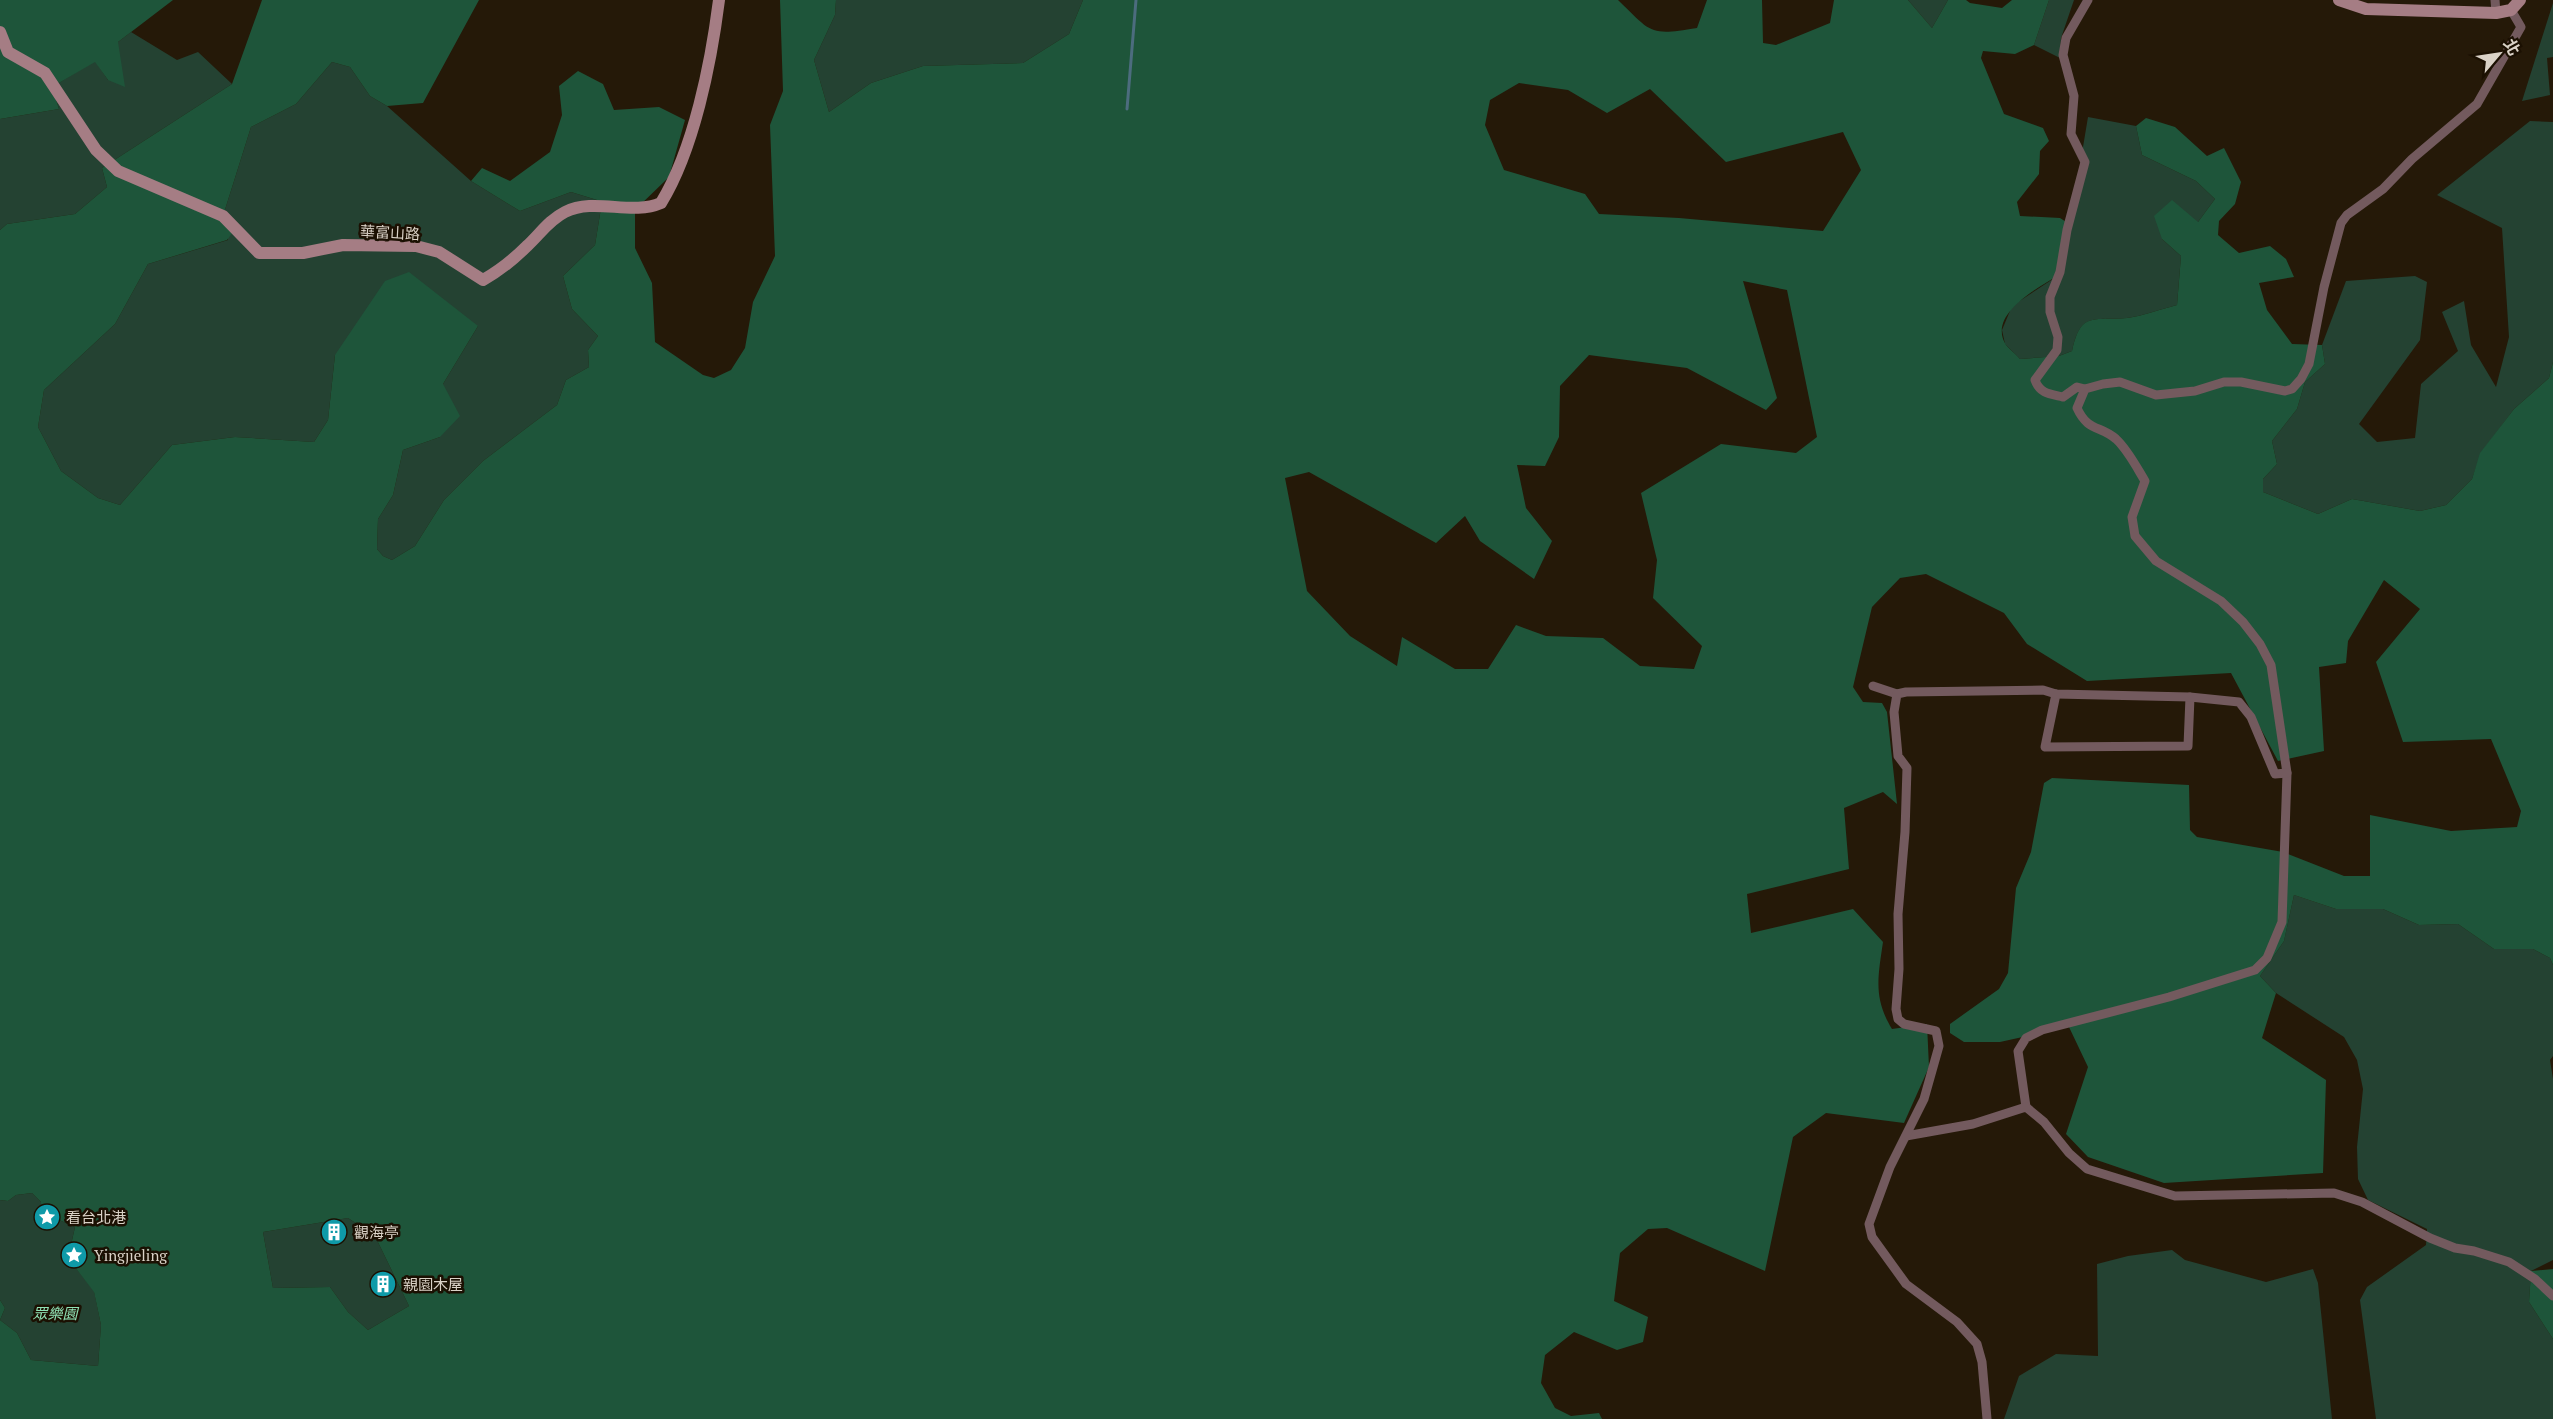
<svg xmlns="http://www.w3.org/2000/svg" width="2553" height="1419" viewBox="0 0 2553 1419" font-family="'PT Serif','Noto Sans TC',serif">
<rect width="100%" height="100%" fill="#251908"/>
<g fill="#244232">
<polygon points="836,0 1083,0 1069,34 1023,63 923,66 871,83 829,112 814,60 835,15"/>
<polygon points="1908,0 1948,0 1932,28"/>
<polygon points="2049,0 2074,0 2061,38 2060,58 2034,45"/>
<polygon points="2553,3 2553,57 2547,58 2550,95 2522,101"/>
<polygon points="131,32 177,60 198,52 232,84 102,168 107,187 75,214 7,224 0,230 0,119 59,109 52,87 95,61 108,80 118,42"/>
<polygon points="332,62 350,67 370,96 387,106 471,181 520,211 571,192 597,200 601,208 595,245 563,276 572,309 598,336 588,350 589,367 566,380 557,405 483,461 444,500 415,546 392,560 383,556 377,549 378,519 393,495 403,450 440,437 443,384 478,326 335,355 328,420 314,442 235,437 172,445 120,505 98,498 61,471 38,427 44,390 115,324 148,264 228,240 223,216 251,127 296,104"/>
<path d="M2088,117L2136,126L2142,155L2196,181L2215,199L2198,222L2162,239L2181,256L2177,305C2161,309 2143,316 2127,318C2093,321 2081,311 2072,351L2059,356L2020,359L2005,344L2002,330L2012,306L2062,273Z"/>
<polygon points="2530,121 2553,122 2553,362 2549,378 2514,409 2481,453 2472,479 2446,505 2420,511 2352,499 2318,514 2263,492 2263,479 2277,464 2272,441 2297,409 2305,382 2325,364 2322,345 2346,281 2415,276 2427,282 2420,340 2359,424 2377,442 2415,438 2421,384 2458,351 2442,312 2464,301 2471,345 2496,387 2509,337 2502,228 2437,195"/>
<polygon points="2294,895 2336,909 2383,909 2419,925 2458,924 2494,949 2533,949 2550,958 2553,965 2553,1056 2550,1060 2553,1079 2553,1260 2531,1271 2529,1302 2553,1339 2553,1419 2376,1419 2360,1300 2367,1287 2426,1245 2427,1229 2368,1200 2358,1179 2357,1147 2363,1089 2357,1060 2344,1037 2276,993 2260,976 2284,941"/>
<polygon points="32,1193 41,1202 41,1212 75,1227 68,1258 94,1291 101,1325 98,1366 31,1360 17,1333 0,1320 5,1308 0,1300 0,1200 8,1201 16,1195"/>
<polygon points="348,1218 375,1236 409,1306 368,1330 348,1312 330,1287 273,1288 263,1232"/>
<polygon points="2172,1250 2185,1260 2266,1282 2313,1269 2318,1283 2332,1419 2004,1419 2019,1376 2056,1354 2098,1356 2097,1264 2128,1256"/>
</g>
<g fill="#1e553a" fill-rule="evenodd">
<polygon points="0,0 173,0 118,42 125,87 108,80 95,62 52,87 59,109 0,119"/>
<path d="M262,0H479L423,103L387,106L370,96L350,67L332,62L296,104L251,127L223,216L233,232L227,240L148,264L115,324L44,390L38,427L61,471L98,498L120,505L172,445L235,437L314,442L328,420L335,355L385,281L409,272L478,326L443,384L460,416L440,437L403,450L393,495L378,519L377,549L383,556L392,560L415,546L444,500L483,461L557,405L566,380L589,367L588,350L598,336L572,309L563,276L595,245L601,208L597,200L571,192L520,211L471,181L482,168L510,181L550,152L562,115L559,86L578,71L603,84L614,110L659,107L685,120L669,177L635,210V248L652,283L655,342L703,375L714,378L731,370L745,348L753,302L775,256L770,125L783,91L780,0H836L835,15L814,60L829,112L871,83L923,66L1023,63L1069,34L1083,0H1618C1652,33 1649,36 1697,28L1707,0H1762L1763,43L1776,45L1830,23L1834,0H1908L1932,28L1948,0H1966L1970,3L2002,8L2012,0H2049L2034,45L2015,54L1983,51L1981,58L2004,114L2043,128L2049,141L2040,151L2039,174L2017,202L2020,216L2060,218L2071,225L2062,273C2042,286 1986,313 2006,345C2010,350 2016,354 2020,359L2059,356L2072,351C2081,311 2092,321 2127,318C2143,316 2161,309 2177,305L2181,256L2162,239L2154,216L2172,200L2198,222L2215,199L2196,181L2142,155L2136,126L2146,118L2175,127L2207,156L2224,148L2241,182L2235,204L2219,221L2218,235L2239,253L2270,246L2286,259L2294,277L2259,283L2267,310L2292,344L2322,345L2325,364L2305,382L2297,409L2272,441L2277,464L2263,479V492L2318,514L2352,499L2420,511L2446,505L2472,479L2480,453L2514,409L2549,378L2553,362V965L2550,958L2533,949H2494L2458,924L2419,925L2383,909H2336L2294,895L2284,941L2260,976L2276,993L2262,1038L2326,1080L2323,1173L2164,1183L2088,1157L2066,1134L2088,1067L2069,1027L2000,1042H1964L1950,1033V1024L1999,989L2008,973L2016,888L2031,852L2044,783L2052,778L2189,785L2190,830L2197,837L2283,852L2344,876H2370V815L2451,831L2517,827L2521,811L2491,739L2403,742L2376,662L2420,609L2384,580L2348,641L2346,663L2319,667L2324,751L2278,761L2231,673L2087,681L2027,644L2004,613L1926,574L1900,578L1872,607L1853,687L1863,702L1882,703L1887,712L1897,804L1883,792L1844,808L1849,869L1747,894L1751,933L1853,909L1883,942C1878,977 1873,998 1892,1029L1927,1024L1929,1067L1904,1123L1826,1113L1793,1137L1765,1271L1667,1228L1648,1229L1620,1253L1614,1301L1648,1317L1643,1342L1617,1350L1574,1332L1545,1355L1541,1383L1555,1408L1571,1416L1599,1413L1602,1419H0V1300L5,1308L0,1320L17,1333L31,1360L98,1366L101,1325L94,1292L68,1258L75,1227L41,1212V1202L32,1193L16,1195L8,1201L0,1200V230L7,224L75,214L107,187L102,168L232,84ZM1519,83L1568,90L1607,113L1650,89L1726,162L1843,132L1861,170L1823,231L1679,218L1599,214L1585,194L1504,170L1485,125L1490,100ZM1743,281L1787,290L1817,437L1796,453L1721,444L1641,493L1657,560L1653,598L1702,646L1694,669L1640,666L1603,638L1546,636L1516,625L1488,669H1455L1402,637L1397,666L1350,636L1307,591L1285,478L1309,472L1436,543L1465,516L1480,541L1534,579L1552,541L1526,508L1517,465L1545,466L1559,437L1560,386L1589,355L1687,368L1766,410L1777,398ZM348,1218L375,1236L409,1306L368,1330L348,1312L330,1287L273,1288L263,1232Z"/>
<polygon points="2553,1269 2553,1339 2529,1302 2531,1271"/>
</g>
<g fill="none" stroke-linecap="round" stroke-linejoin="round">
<polyline stroke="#4c6c7e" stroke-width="3" points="1127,109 1136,0"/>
<g stroke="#735a5e" stroke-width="9">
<polyline points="2495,0 2496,13"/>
<path d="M2085,389L2077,387L2063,397C2050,394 2040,394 2035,380L2057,350L2058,337L2050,312V297L2060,272L2067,230L2085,162L2071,134L2074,96L2063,55L2066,38L2088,0"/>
<polyline points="1873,686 1897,694"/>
<polyline points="2056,694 2045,747 2188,746 2190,697"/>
<path d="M2026,1107L2018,1051L2026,1038L2042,1030L2169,997L2255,970L2267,958L2282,922L2287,773L2271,665L2260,644L2243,622L2221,601L2156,561L2135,536L2132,517L2145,481C2137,468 2128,450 2116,439C2100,425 2088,432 2077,408L2085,389L2103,384L2120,382L2156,395L2195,391L2224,382H2241L2285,391L2292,389L2301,379L2309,364L2324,287L2341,223L2347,215L2383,189L2412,159L2477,104L2521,27L2511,10"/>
<polyline points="1906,1136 1973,1124 2026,1107 2044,1122 2069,1153 2087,1169 2175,1196 2334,1193 2362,1202 2430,1238 2455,1248 2474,1251 2509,1262 2535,1279 2553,1296"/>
<polyline points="1987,1419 1982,1362 1977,1344 1957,1322 1906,1284 1872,1237 1869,1224 1890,1167 1924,1099 1939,1046 1936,1031 1904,1024 1898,1019 1896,1009 1899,969 1898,914 1905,832 1907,768 1898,756 1894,712 1897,694 1906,692 2043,690 2056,694 2190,697 2239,702 2251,717 2275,774 2287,773"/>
</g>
<g stroke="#a57d84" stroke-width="12">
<polyline points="2339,0 2366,9 2496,13 2511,10 2520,0"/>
<path d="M0,32L8,52L45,73L96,150L118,171L223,216L259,253H303L343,245L416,246L439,252L483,280C499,271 514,259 527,246C540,234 549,220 565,212C595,197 631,216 661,203C694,149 711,63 719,0"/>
</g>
</g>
<defs>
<symbol id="sight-disc" viewBox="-11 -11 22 22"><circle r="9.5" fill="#0f9aa8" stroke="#1b1002"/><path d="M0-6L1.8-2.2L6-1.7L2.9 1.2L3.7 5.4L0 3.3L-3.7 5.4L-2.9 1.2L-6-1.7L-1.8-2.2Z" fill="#fff"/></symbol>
<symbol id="building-disc" viewBox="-11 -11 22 22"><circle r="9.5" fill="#0f9aa8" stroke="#1b1002"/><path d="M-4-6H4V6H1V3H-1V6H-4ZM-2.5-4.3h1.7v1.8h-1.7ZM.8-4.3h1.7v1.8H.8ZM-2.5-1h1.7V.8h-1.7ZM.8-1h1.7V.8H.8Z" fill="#fff"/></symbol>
</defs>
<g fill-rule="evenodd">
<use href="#sight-disc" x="32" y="1202" width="30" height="30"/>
<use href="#building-disc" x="319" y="1217" width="30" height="30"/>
<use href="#sight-disc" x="59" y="1240" width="30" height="30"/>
<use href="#building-disc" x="368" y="1269" width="30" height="30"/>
</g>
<g text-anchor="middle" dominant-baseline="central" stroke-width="5" stroke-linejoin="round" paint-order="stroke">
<g font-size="15" fill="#dad2c7" stroke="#1b1002">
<text transform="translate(390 232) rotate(3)">華富山路</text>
</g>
<g font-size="15" fill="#dad2c7" stroke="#1b1002" text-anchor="start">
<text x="66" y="1217">看台北港</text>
<text x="354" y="1232">觀海亭</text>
<text x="94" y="1255">Yingjieling</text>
<text x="403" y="1284">親園木屋</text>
</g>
<g font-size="15" font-style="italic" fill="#90e3b6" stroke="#1b1002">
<text x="55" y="1313">眾樂園</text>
</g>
</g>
<g transform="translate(2499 54) rotate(61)" stroke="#1b1002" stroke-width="4.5" paint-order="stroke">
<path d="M0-4.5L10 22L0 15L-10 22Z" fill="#dad2c7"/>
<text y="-9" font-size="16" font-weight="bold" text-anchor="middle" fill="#dad2c7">北</text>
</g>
</svg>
